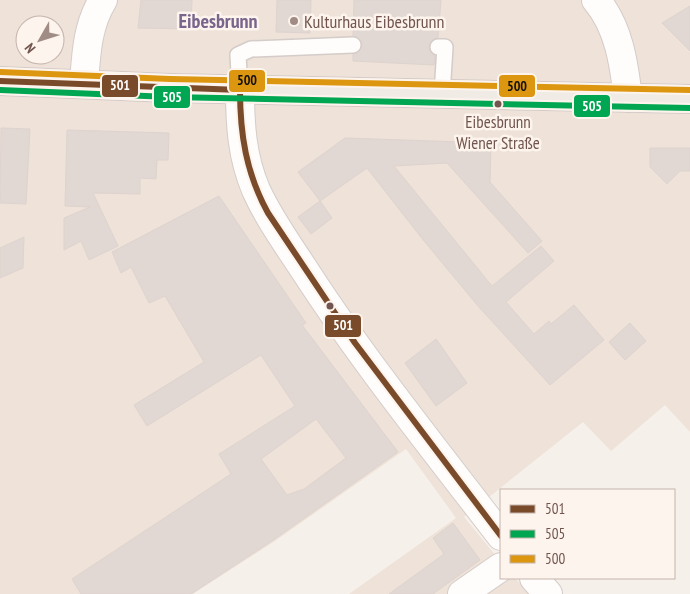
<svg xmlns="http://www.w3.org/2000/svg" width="690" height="594" viewBox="0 0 690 594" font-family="'PT Sans Narrow',sans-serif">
<rect width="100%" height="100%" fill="#f6f0eb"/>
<path fill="#eee2d9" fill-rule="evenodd" d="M0,0H690V432L665,405L611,451L583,422L464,517L501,562V578H515L529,594H349L456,518L406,449L275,541L193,594H0ZM25,25H55V55H25Z"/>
<g fill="#e2d8d3" stroke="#ded3ce" fill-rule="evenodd">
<polygon points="141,0 192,0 191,29 138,28"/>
<polygon points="277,0 311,0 310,33 276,32"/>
<polygon points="354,0 441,0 438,38 433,39 429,47 430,52 435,56 434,65 353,61 353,54 358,53 362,45 361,40 353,36"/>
<polygon points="690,6 690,51 662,23"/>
<polygon points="1,128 30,129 26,204 0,203"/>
<polygon points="67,130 169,133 168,160 157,160 156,179 140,178 140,194 93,193 118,246 89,260 81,241 64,250 64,218 90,207 65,206"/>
<polygon points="345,138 491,143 490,182 542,241 528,253 447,163 394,166 492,286 541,246 554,261 506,302 534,334 549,321 551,324 574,305 604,340 550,385 478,306 420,236 367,168 320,201 298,172"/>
<polygon points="650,148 690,148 690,171 680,171 667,184 650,167"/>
<path d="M219,196L306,323L302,325L398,452L272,541L191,594H81L72,579L231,474L219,454L295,406L261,355L147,426L134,405L204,362L165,296L149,303L131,267L121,273L112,252ZM316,419L346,458L304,489L287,495L261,459Z"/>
<polygon points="320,201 332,218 311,234 298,217"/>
<polygon points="24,237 23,268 0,278 0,248"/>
<polygon points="630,323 646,341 625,360 609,342"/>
<polygon points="436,339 467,383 436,406 405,363"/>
<polygon points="453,523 480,560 433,594 389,594 444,554 433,538"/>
</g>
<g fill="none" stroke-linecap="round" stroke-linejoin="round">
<defs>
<g id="service">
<polyline points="438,47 445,47 442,94"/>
<polyline points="240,90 238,55 251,49 353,45"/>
</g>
<g id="minor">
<path d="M84,84C86,55 87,26 103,0"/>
<polyline points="462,594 501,567"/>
</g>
<g id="tertiary">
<path d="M240,90C240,125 242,157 256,190C270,221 291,249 309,277C368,367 436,451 501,536"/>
<polyline points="534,578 548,594"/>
</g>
<path id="secondary" d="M596,0C619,27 624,64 628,98"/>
<polyline id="primary" points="0,81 170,88 690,99"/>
</defs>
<use href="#service" stroke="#d4ccc8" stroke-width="18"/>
<use href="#minor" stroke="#d4ccc8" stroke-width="30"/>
<use href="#tertiary" stroke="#d4ccc8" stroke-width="30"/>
<use href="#secondary" stroke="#d5ccc8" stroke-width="30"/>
<use href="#primary" stroke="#d4cac7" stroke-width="30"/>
<use href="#service" stroke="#fefdfc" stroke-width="15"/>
<use href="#minor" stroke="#fefdfc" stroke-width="28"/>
<use href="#tertiary" stroke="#fefdfc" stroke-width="28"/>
<use href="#secondary" stroke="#fefdfc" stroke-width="28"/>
<use href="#primary" stroke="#f1ebe6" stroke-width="28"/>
<defs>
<g id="bus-1">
<polyline points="0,81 240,90"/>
<path d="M240,90C240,134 246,173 268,213L355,343L501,536"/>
</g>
<polyline id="bus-2" points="0,90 170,97 690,108"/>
<polyline id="bus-3" points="0,72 170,79 690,90"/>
</defs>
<use href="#bus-1" stroke="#fdf4ed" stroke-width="10"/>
<use href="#bus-2" stroke="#fdf4ed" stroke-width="10"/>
<use href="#bus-3" stroke="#fdf4ed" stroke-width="10"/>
<use href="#bus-1" stroke="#7a4b2a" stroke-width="6"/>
<use href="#bus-2" stroke="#00a651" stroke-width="6"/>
<use href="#bus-3" stroke="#dc9610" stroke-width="6"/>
</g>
<circle fill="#a08b85" stroke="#fdf4ed" stroke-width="2" cx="294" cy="21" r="5"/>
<g fill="#71554e" stroke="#fdf4ed" stroke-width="2">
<circle cx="498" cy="104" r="4.5"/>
<circle cx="330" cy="306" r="4.5"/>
</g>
<g text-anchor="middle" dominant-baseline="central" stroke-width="5" stroke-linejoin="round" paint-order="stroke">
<g font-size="17" fill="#71554e" stroke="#fdf4ed">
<text x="498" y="122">Eibesbrunn<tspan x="498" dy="21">Wiener Straße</tspan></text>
</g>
<g font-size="18" fill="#71554e" stroke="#fdf4ed" text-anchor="start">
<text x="304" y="21">Kulturhaus Eibesbrunn</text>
</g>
<g font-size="20" font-weight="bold" fill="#7a668d" stroke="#fdf4ed">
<text x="218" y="21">Eibesbrunn</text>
</g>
</g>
<g stroke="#fdf4ed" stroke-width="2">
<rect x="228" y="69" width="38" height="24" rx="5" fill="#dc9610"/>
<rect x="101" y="74" width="38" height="24" rx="5" fill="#7a4b2a"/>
<rect x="498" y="74" width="38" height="24" rx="5" fill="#dc9610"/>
<rect x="153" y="85" width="38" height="24" rx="5" fill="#00a651"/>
<rect x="573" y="94" width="38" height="24" rx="5" fill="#00a651"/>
<rect x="324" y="314" width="38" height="24" rx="5" fill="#7a4b2a"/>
</g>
<g font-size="14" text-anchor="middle" font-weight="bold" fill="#fff">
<text x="120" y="90">501</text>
<text x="172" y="102">505</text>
<text x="592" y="111">505</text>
<text x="343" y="330">501</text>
</g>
<g font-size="14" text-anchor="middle" font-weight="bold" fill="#111">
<text x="247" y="85">500</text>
<text x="517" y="91">500</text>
</g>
<rect x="500" y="489" width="175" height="90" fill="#fdf4ed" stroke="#c5b4ad"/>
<rect x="510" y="505" width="25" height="8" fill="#7a4b2a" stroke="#c5b4ad"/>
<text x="545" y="514" font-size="15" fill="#71554e">501</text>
<rect x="510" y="530" width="25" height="8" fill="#00a651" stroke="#c5b4ad"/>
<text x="545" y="539" font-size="15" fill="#71554e">505</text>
<rect x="510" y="555" width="25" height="8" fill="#dc9610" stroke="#c5b4ad"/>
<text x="545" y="564" font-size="15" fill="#71554e">500</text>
<g transform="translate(40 40) rotate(231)"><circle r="24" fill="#fdf4ed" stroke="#c5b4ad"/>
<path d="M0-4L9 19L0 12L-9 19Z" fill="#a08b85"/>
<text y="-8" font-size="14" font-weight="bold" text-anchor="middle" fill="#71554e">N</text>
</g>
</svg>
